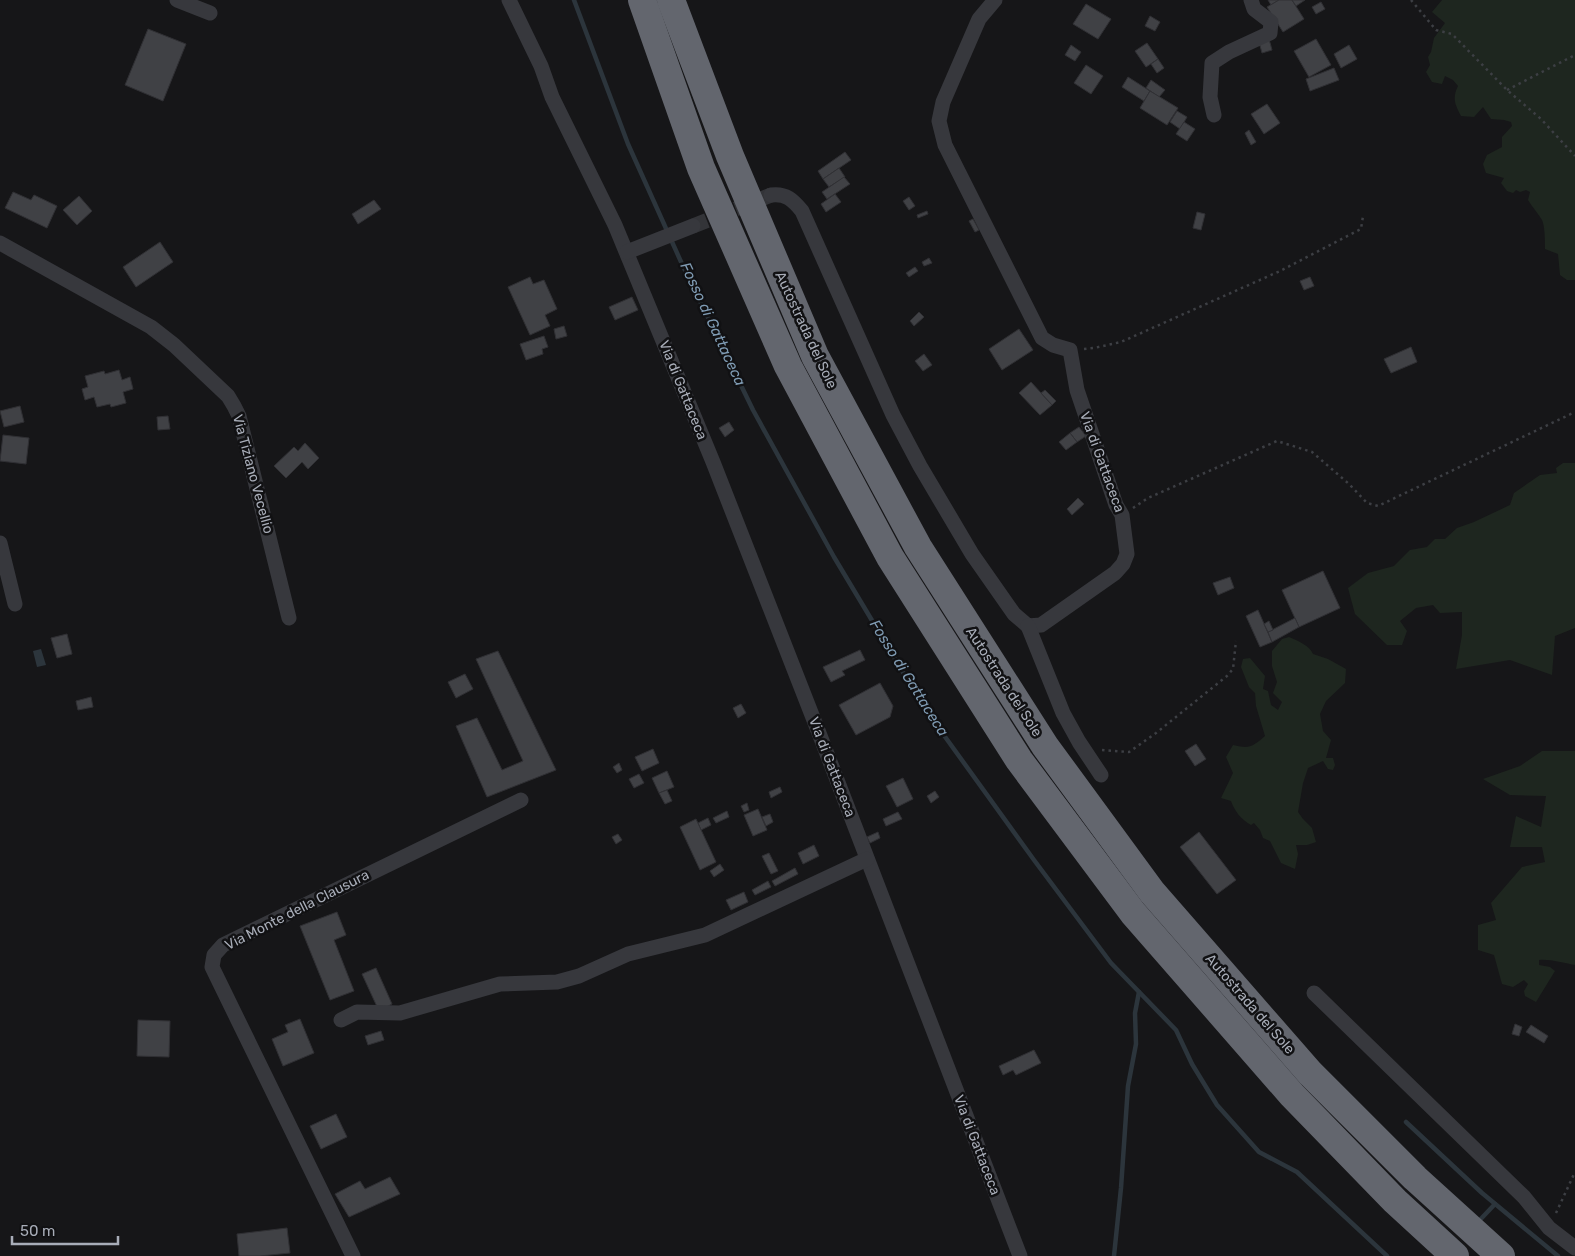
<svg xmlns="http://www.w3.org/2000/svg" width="1575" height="1256" viewBox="0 0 1575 1256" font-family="Rubik,sans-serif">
<rect width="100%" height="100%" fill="#161618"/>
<g fill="#1e261f">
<path d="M1442,0H1575V280H1567L1560,275L1558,254L1545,249C1545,242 1545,226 1542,220C1538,213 1532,207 1528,200L1530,192L1526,190L1520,192L1516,190L1513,193L1507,191L1501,183L1504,178L1486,173L1483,164L1487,155L1502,147V137L1512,126L1511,122L1504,120L1491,119L1483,107L1474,117L1461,116C1455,105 1452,98 1458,86L1453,80L1445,76L1442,84L1432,82L1426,72L1430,65L1428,57L1431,52L1434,38L1445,23L1432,12Z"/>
<polygon points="1563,463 1575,463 1575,628 1555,636 1552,675 1510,660 1456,669 1462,635 1462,612 1440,613 1433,605 1416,608 1400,621 1407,631 1402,645 1387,645 1355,614 1348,588 1368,573 1394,566 1410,550 1427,547 1435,539 1445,539 1457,528 1474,522 1510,505 1514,493 1540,475 1557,473 1556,468"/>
<path d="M1289,637C1298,641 1309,645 1313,654L1328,659L1346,669L1345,683L1326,701L1320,714L1323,731L1331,740L1326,758H1333L1335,765L1333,770L1328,769L1323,761L1308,768L1303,783L1298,812L1303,819L1312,828L1316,842L1307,845H1296L1298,854L1295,869L1281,863L1270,841L1263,838L1260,830L1254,823L1251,825C1241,819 1235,812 1231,801L1221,798L1233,773L1226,757L1233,745C1250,749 1252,747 1265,736L1256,706L1255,693L1249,687L1241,667L1243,659L1250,658L1265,676L1263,689L1268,691L1271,705L1278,710L1282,702L1273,693L1277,682L1272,666V651L1282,639Z"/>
<path d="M1542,751H1575V965C1563,963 1551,959 1539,960V965L1550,967L1555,971L1536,1002L1525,996L1524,991L1528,984L1524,980L1513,987L1502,984L1494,955L1478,950V925L1496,920L1491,903L1522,867L1545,862L1542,847H1510L1516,816L1541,827L1546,796L1510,795L1483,779L1520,766Z"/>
</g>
<polygon fill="#2c353c" points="41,649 46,665 37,667 33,651"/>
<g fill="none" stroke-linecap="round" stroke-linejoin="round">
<g stroke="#2c353c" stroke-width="4.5">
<polyline points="574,0 628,144 682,264 753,410 834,557 925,709 1034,860 1111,963 1176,1030 1192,1064 1217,1105 1259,1152 1297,1172 1387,1256"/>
<polyline points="1406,1122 1482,1193 1558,1256"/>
<polyline points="1477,1223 1495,1204"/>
<polyline points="1114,1256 1121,1188 1128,1086 1136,1044 1135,1013 1139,992"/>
</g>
</g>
<g fill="#404145" stroke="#303034">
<polygon points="1268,0 1279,0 1271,5"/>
<polygon points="1279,0 1292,0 1304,19 1283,32 1267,7"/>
<polygon points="1292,0 1305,0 1296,6"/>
<polygon points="1321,2 1325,9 1316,14 1312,7"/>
<polygon points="1086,4 1111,19 1098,39 1073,24"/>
<polygon points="1150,16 1160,22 1155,31 1145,26"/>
<polygon points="148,29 186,44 163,101 125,85"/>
<polygon points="1269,39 1272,50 1262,53 1259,42"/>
<polygon points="1316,39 1331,65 1309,77 1294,51"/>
<polygon points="1147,43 1158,59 1146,67 1135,51"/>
<polygon points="1071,45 1081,52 1075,61 1065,55"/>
<polygon points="1349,45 1357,59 1341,68 1334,54"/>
<polygon points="1158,59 1164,68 1157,73 1151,64"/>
<polygon points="1086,65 1103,76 1091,94 1074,83"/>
<polygon points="1334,68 1339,80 1310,91 1306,79"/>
<polygon points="1128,77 1150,91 1144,101 1122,87"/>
<polygon points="1151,80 1165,90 1159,97 1146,88"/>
<polygon points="1150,91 1178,108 1167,125 1140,108"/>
<polygon points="1267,104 1280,123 1264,134 1251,114"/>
<polygon points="1177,111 1187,117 1180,129 1170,122"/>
<polygon points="1184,122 1195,129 1187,141 1176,134"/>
<polygon points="1249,130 1256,142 1251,145 1245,133"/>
<polygon points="845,152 851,160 823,179 818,171"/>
<polygon points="839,168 845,177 829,187 823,179"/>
<polygon points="844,177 850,184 827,199 822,192"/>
<polygon points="13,192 31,200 34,195 57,206 47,228 5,208"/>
<polygon points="835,194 841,202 826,212 821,204"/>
<polygon points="79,196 92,211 77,225 63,210"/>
<polygon points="909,197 915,206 909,210 903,201"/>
<polygon points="374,200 381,209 358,224 352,214"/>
<polygon points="927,211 928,214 918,218 917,215"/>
<polygon points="1197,212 1205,214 1201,230 1193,228"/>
<polygon points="973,219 979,230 975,232 969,221"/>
<polygon points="160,242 173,262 136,287 123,267"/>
<polygon points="929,258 932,263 924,266 922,262"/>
<polygon points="915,267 918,271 909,277 906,273"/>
<polygon points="530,277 533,284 544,280 557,309 545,315 550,326 530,335 508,287"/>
<polygon points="1310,277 1314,286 1304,290 1300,281"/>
<polygon points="632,297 638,310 615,320 609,307"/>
<polygon points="919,312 924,317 914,326 910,321"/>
<polygon points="564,326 567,336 556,339 554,329"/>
<polygon points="1019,329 1033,350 1002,370 989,349"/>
<polygon points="544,336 548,347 542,349 543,354 526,360 520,344"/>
<polygon points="1411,347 1417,362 1391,373 1384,359"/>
<polygon points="924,354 932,365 923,371 915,361"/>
<polygon points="119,370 122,380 130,377 133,389 123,392 126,403 111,407 110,404 97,407 94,397 85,400 82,389 88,387 85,376 104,371 105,374"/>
<polygon points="1031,382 1052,405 1040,415 1019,393"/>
<polygon points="1045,390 1056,401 1052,405 1041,393"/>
<polygon points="20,406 24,422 4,427 0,411"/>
<polygon points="168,416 170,429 158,430 157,417"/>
<polygon points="729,422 734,430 725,437 719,428"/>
<polygon points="1079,427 1086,436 1077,442 1070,433"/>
<polygon points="1070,433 1077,442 1066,450 1059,442"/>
<polygon points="3,435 29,438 26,464 0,461"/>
<polygon points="305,443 319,458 308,469 302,462 286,478 274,466 294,447 298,451"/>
<polygon points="1078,498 1084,504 1072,515 1067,509"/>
<polygon points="1323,571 1340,608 1299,627 1282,590"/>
<polygon points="1230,577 1234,588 1218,595 1213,583"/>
<polygon points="1258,610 1272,642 1260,647 1246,616"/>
<polygon points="1295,618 1299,627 1272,642 1268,632"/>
<polygon points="1269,621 1273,630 1268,632 1264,624"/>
<polygon points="67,634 72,654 57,658 51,638"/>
<polygon points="860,650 865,660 842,671 845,675 831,682 823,667"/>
<polygon points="498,651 556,770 487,797 456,726 477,718 502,770 523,761 476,659"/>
<polygon points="465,674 473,689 456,698 448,682"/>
<polygon points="880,683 893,706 890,717 856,735 839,705"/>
<polygon points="91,697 93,707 78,710 76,701"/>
<polygon points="741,704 746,713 738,718 733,708"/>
<polygon points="1196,744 1206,759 1195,766 1185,751"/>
<polygon points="653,749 659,763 642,771 635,757"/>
<polygon points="619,763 622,770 617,773 613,767"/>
<polygon points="667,771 674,787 659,793 652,778"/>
<polygon points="639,774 644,783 634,788 629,779"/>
<polygon points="903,778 913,799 897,807 886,786"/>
<polygon points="780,787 782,792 771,798 769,792"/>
<polygon points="667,790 672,801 665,804 659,793"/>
<polygon points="935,791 939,797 931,803 927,796"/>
<polygon points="747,803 749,810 744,812 741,806"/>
<polygon points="758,809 767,830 753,836 744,815"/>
<polygon points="727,811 729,817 716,823 713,818"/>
<polygon points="898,812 902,819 886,826 883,819"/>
<polygon points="770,814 773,822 766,826 762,817"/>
<polygon points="708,818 711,825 701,830 698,823"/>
<polygon points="696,819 716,862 700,870 680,827"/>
<polygon points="878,832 880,838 870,843 867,837"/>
<polygon points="1199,832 1236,880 1217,894 1180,847"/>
<polygon points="618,834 622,840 616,844 612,837"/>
<polygon points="814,845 819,856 803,864 798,853"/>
<polygon points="769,853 778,871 771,874 762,856"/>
<polygon points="720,864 724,870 714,877 710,871"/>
<polygon points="795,868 798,874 775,886 772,881"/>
<polygon points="768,881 771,887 755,895 752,890"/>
<polygon points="744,892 748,902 731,910 726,900"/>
<polygon points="337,912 346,935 334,940 354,991 330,1000 300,926"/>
<polygon points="376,968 392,1004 379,1011 362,974"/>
<polygon points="300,1019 314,1053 283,1066 272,1039 288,1032 285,1025"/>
<polygon points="138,1020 170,1021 169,1057 137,1056"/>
<polygon points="1515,1024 1522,1027 1519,1036 1512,1034"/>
<polygon points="1531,1025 1548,1036 1544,1043 1526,1032"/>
<polygon points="381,1031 384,1040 368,1045 365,1036"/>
<polygon points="1034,1050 1041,1063 1016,1075 1013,1070 1003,1075 999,1066"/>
<polygon points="336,1114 347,1137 321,1149 310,1126"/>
<polygon points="390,1177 400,1194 349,1217 335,1194 360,1181 365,1189"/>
<polygon points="287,1228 290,1253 260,1256 239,1256 237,1234"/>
</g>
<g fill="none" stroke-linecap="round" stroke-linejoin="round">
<polyline stroke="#333438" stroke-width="15" stroke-dasharray="15 8" stroke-linecap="butt" points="693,226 771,195"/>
<g stroke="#3d3f44" stroke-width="2.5" stroke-dasharray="2.5 4" stroke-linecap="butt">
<polyline points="1411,0 1436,30 1452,34 1507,90 1541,119 1575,156"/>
<polyline points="1507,90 1575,55"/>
<polyline points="1084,349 1094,348 1121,342 1280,271 1361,229 1363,216"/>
<polyline points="1133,508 1148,498 1277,441 1312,452 1349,484 1367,503 1378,506 1575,412"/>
<polyline points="1102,750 1129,752 1156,733 1227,676 1233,669 1236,641"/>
<polyline points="1556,1213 1575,1172"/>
</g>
<g stroke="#37383d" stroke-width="15">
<polyline points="177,0 210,13"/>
<polyline points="509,0 541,66 552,97 615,225 713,462 819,733 1020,1256"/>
<polyline points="1214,115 1210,97 1212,63 1229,52 1270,33 1271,22 1254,9 1251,0"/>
<path d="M771,195C786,193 793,200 802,211L893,415L920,466L972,554L1014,614L1028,626L1041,625L1115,573L1123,564L1127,554L1122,515L1116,505L1077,390L1070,350L1053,345L1042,338L945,145L939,121L943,102L979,19L995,0"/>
<polyline points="0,243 151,327 174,345 228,396 234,406 239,416 289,618"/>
<polyline points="627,252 693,226"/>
<polyline points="0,543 15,604"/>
<polyline points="1028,626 1063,713 1079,742 1101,775"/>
<polyline points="1314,993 1524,1197 1549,1228 1575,1248"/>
<polyline points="341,1020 357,1012 400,1013 500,984 557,982 579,976 628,954 705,935 867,859"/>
<polyline points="353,1256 212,967 214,955 223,945 521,800"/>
</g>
<g stroke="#63666e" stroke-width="28">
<polyline points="642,0 701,168 788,366 890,557 1019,760 1133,913 1292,1095 1395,1201 1455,1256"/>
<polyline points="671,0 730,156 815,356 918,547 1045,746 1152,892 1310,1073 1415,1178 1501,1256"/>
</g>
</g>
<g text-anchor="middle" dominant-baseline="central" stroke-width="5" stroke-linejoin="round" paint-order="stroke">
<g font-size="14" fill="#a8adb8" stroke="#111113">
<text transform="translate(806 330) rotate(65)">Autostrada del Sole</text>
<text transform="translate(683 390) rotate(68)">Via di Gattaceca</text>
<text transform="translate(1102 462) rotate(70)">Via di Gattaceca</text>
<text transform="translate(253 474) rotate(75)">Via Tiziano Vecellio</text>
<text transform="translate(1004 682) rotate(57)">Autostrada del Sole</text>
<text transform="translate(832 767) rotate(69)">Via di Gattaceca</text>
<text transform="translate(297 910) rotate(-27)">Via Monte della Clausura</text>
<text transform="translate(1250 1004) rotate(49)">Autostrada del Sole</text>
<text transform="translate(977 1145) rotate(69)">Via di Gattaceca</text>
</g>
<g font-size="15" font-style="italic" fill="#7f9bb3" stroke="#111113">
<text transform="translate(713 324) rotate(65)">Fosso di Gattaceca</text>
<text transform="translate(909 678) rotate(58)">Fosso di Gattaceca</text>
</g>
</g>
<path d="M12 1236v8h106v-8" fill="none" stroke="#a8adb8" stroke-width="2.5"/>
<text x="20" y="1236" font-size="15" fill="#a8adb8" stroke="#111113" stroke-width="4" paint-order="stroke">50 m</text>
</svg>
